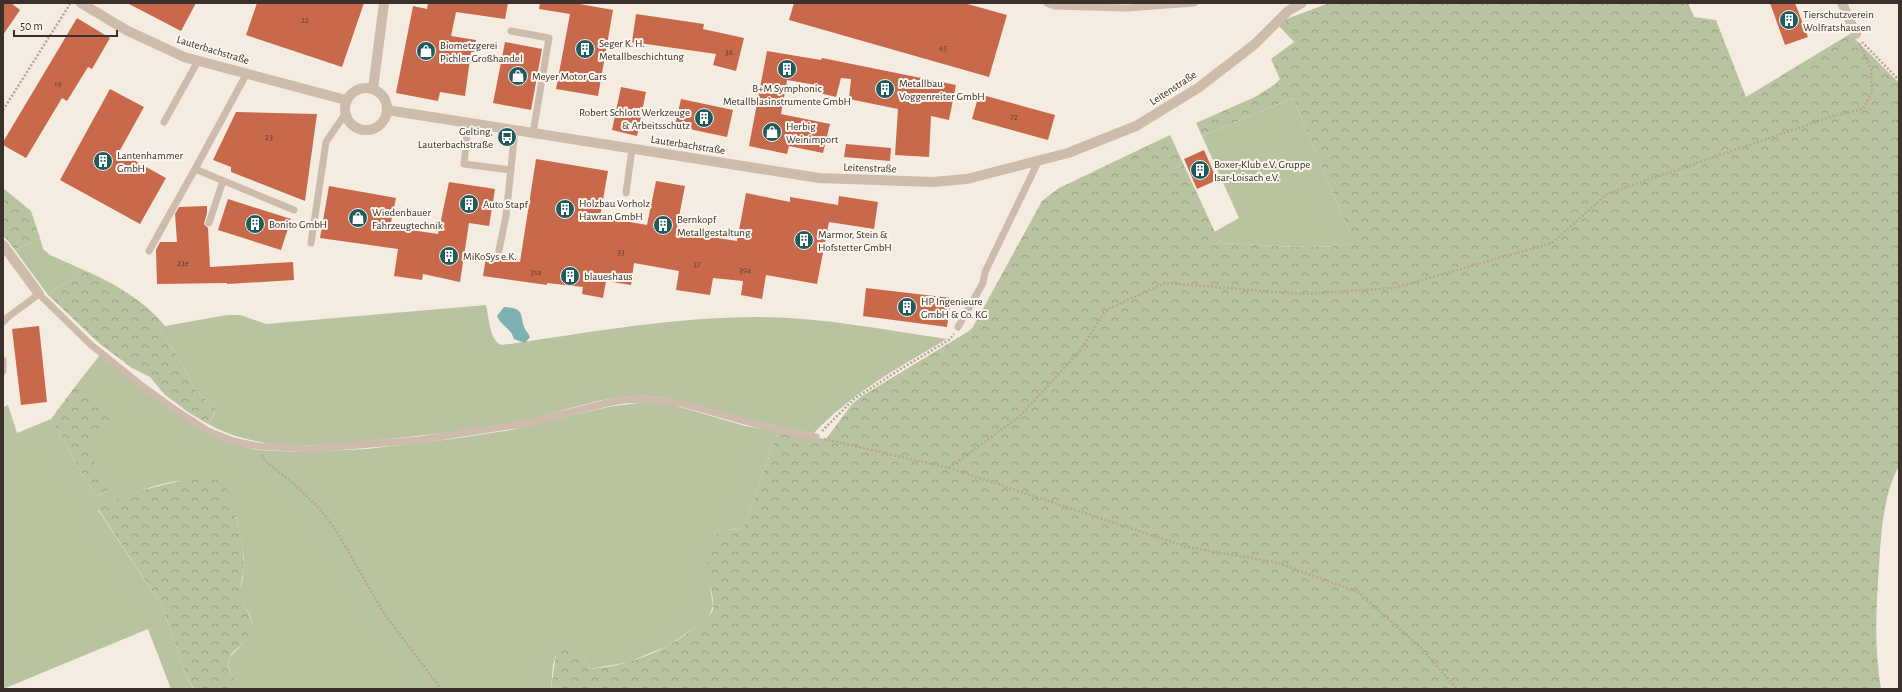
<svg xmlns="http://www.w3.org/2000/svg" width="1902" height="692" viewBox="0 0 1902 692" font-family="'Alegreya Sans',sans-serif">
<defs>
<pattern id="forest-crowns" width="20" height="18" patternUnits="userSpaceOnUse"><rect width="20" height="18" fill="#b8c4a0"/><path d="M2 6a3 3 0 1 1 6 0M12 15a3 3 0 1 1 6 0" fill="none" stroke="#97a083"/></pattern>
</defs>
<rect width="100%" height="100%" fill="#f4ebe1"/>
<g fill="#b8c4a0">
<path d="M1293,98L1351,236V242C1334,252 1248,244 1223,243L1219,241L1214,232L1239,218L1202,136Z"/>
<polygon points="40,238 43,249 50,255 86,271 57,288 48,295 15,250"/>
<path d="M486,305C489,317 489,341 502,345C587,333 672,317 758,317C821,317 885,330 947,339C899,367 852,393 814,433C781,429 751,420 720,411C692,404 664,394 635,396C601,397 567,410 535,418C490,428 445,433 399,438C336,444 266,456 208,424L215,413L213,407L194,388L177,355L162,334L161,330L165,326L227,315H240L266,324Z"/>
<path d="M100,355L148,392L234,443L256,450L300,452L367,449L452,439L511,430L608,407L646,402L670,404L745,426L778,432L744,526L740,529L727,530L707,567L713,606L709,616L693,629L667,646L629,662L590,669L582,653L556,654L553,665L551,689H236L228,665L229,658L250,636L252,622L250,615L241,600L239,590L243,578L244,558L237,518L225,486C211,485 196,481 182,481C161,481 116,499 98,510L162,606L186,675L193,689H171L148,629L3,689V407L8,405L17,433L51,419L96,497L111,489V486L78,440L113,422L77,384Z"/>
</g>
<g fill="url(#forest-crowns)">
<path d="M1329,3H1688L1694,17L1716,20L1746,97L1850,34L1899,83V466C1883,495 1881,534 1879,567C1876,609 1874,647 1881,689H551L556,654L574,646L582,653L590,669C629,666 669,650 699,624C704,620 711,616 713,609C715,595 706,580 707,566C707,555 714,542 718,531L740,529L744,526L778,432L826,439L852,404L862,396L969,331L973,327L1042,201L1059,188L1170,135L1219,241L1223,243C1248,244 1334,252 1351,242V236L1293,98L1202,136L1196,123L1255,97L1274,85L1280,79L1271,59L1294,42L1276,23Z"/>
<polygon points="3,188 31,211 40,238 15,250 3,235"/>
<path d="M86,271C115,284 145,301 165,326L161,330L162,334L177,355L194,388L215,409V412L208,424L188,412L164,394L150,377L132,368L100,344L48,295L57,288Z"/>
<polygon points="77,384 114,422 113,425 98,437 79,440 111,486 111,489 96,497 51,419"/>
<path d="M207,476C213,479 221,480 225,486C235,501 244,548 244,566C244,575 239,585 240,593C241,606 254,615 252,630C250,644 228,649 228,664C228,672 237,682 236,689L193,688L186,675L162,606L98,509C131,490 169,483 207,476Z"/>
</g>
<path fill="#7fb0b2" d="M504,307C526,308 519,315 525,329C527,333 529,333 530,337L525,343L514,339C511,328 500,325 497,316Z"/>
<g fill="#c8694b">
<polygon points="3,3 11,3 20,10 3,35"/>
<polygon points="127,3 196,3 181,31"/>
<polygon points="257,3 364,3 342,67 246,35"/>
<polygon points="428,3 508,3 505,19 456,12 451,36 476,40 474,52 471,52 465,96 440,92 438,101 396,93 413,6 427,9"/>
<polygon points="540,3 574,3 613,10 598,96 556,89 570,14 539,9"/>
<polygon points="794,3 964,3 1007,15 989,77 789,20"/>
<polygon points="1770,3 1795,3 1808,37 1785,45"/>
<polygon points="636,14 704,24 703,29 744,38 736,71 713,65 716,54 632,42"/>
<polygon points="77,18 110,38 92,69 88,67 67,101 62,98 26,158 3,145 3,142"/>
<polygon points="505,42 542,49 531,110 493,103"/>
<polygon points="767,51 821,60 822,58 956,85 949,120 931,116 929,157 895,155 898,109 849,99 851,79 841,78 836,97 815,92 816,85 787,80 781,114 830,124 823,153 789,146 787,154 749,146"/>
<polygon points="621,87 646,92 637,136 612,130"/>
<polygon points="110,89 144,107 119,152 166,178 140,224 60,180"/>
<polygon points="979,94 1055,115 1048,140 972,119"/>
<polygon points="681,99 733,110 727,137 675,126"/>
<polygon points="236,112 317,114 305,201 231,172 231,167 213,160"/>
<polygon points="846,144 891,148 890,161 844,157"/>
<polygon points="1204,150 1217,180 1197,189 1184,159"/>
<polygon points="536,159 608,171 600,217 647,225 656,181 685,186 676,232 737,241 746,193 790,202 790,197 838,205 839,196 878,202 874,229 829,222 817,284 766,275 762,299 741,295 743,281 713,278 710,295 676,290 679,271 634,263 631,285 606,281 603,298 582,294 583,287 547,283 547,285 483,276 486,257 520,262"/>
<polygon points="449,182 495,189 489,226 469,223 460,282 423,274 422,280 394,276 398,249 320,238 329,186 396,198 390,227 438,234"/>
<polygon points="228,199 291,219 281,250 218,230"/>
<polygon points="207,206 207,213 204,224 208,228 210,267 293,262 294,280 227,284 227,283 157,284 156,250 160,242 177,242 175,214 179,207"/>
<polygon points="866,288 951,298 947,327 863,316"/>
<polygon points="39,326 47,402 21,405 12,329"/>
</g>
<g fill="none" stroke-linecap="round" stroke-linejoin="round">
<g stroke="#b9a596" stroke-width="2.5" stroke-dasharray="2 2" stroke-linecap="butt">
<polyline points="1862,42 1899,80"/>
<polyline points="3,110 70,4"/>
<polyline points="822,431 854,399 899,370 949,340 954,334"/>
<polyline points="824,439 949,468 1187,547 1275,562 1358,592 1421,648 1457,689"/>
<polyline points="262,455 265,461 295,485 319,508 337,532 385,615 441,689"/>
<polyline points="949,468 1020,416 1079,352 1106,310 1165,283 1302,294 1394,288 1552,243 1607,194 1833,116 1863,109 1872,92 1871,69 1859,43"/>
</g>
<g stroke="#cdbbac" stroke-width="7">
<polyline points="1047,3 1054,6 1127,8 1194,3"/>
<polyline points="511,31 549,38 533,133"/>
<polyline points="247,73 195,169 294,210"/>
<polyline points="164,122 198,61"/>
<polyline points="468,123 464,164 511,170"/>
<polyline points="626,193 632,149"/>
<polyline points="209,223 223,181"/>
<polyline points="311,243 326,142 345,114"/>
<polyline points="499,250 506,216 515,130"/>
<polyline points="149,251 195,169"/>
<polyline points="3,322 8,317 39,294 90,344 141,385 180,413 208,431 233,441 257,446 311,449 419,440 528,423 607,403 624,400 646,399 680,403 773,429 816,437"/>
<polyline points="958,327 983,283 985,272 1038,162"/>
<polyline points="3,360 3,371"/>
</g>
<g stroke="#cdbbac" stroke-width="10">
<polyline points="81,3 126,30 184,57 346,100"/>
<polyline points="1842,3 1856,34"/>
<circle cx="366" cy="109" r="21"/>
<polyline points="373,89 384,3"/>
<polyline points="387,110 819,178 933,182 967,179 1068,153 1136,126 1198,88 1255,44 1288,11 1302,3"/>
<polyline points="3,245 39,294"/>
</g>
</g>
<defs>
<symbol id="building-disc" viewBox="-11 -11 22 22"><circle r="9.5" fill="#1f5a5e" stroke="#fbf5ee"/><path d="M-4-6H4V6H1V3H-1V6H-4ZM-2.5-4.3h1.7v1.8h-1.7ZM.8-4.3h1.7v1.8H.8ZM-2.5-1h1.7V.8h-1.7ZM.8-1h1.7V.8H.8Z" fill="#fff"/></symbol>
<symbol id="shop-disc" viewBox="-11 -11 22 22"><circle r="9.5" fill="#1f5a5e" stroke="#fbf5ee"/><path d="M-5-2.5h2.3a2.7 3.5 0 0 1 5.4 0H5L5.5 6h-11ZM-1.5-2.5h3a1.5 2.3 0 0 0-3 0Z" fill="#fff"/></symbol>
<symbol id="bus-disc" viewBox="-11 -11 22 22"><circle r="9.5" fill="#1f5a5e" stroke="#fbf5ee"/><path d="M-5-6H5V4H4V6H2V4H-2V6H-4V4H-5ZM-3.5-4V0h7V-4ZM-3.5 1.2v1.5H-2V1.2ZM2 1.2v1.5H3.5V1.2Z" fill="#fff"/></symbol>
</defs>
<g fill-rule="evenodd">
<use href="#building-disc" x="1778" y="9" width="22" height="22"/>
<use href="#building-disc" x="574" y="38" width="22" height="22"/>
<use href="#shop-disc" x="415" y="40" width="22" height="22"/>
<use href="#building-disc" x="776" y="58" width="22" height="22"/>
<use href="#shop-disc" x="507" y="65" width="22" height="22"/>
<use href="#building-disc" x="874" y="78" width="22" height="22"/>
<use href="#building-disc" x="693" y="107" width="22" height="22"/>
<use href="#shop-disc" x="761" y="121" width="22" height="22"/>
<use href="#bus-disc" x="496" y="126" width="22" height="22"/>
<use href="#building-disc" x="92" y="150" width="22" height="22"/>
<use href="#building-disc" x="1189" y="159" width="22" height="22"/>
<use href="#building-disc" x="458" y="193" width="22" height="22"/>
<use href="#building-disc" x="554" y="198" width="22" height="22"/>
<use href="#shop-disc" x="347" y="207" width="22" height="22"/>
<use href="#building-disc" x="244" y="213" width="22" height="22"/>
<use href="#building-disc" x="652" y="214" width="22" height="22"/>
<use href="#building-disc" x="793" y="229" width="22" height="22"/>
<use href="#building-disc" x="438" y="245" width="22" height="22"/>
<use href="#building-disc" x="559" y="265" width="22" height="22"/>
<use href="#building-disc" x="896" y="296" width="22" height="22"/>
</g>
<g text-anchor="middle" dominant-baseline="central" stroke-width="4" stroke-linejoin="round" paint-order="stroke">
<g font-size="9" fill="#5e3e33">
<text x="305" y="20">22</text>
<text x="943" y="48">65</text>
<text x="729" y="52">38</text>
<text x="58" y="84">19</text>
<text x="1014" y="117">72</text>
<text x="269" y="137">23</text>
<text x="621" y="252">33</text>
<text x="183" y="263">23e</text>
<text x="697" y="264">37</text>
<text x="745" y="270">39a</text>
<text x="536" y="272">31a</text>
</g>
<g font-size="11" fill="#3b302b" stroke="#fbf5ee" text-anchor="start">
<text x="1803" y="14">Tierschutzverein<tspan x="1803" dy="13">Wolfratshausen</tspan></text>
<text x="599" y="43">Seger K. H.<tspan x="599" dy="13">Metallbeschichtung</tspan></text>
<text x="440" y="45">Biometzgerei<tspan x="440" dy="13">Pichler Großhandel</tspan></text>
<text x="532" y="76">Meyer Motor Cars</text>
<text x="899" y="83">Metallbau<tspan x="899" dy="13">Voggenreiter GmbH</tspan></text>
<text x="787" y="88" text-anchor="middle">B+M Symphonic<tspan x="787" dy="13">Metallblasinstrumente GmbH</tspan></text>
<text x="690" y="112" text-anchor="end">Robert Schlott Werkzeuge<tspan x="690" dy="13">&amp; Arbeitsschutz</tspan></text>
<text x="786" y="126">Herbig<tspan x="786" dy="13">Weinimport</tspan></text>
<text x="493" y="131" text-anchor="end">Gelting,<tspan x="493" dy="13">Lauterbachstraße</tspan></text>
<text x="117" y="155">Lantenhammer<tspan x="117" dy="13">GmbH</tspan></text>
<text x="1214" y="164">Boxer-Klub e.V. Gruppe<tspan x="1214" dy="13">Isar-Loisach e.V.</tspan></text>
<text x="579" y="203">Holzbau Vorholz<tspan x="579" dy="13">Hawran GmbH</tspan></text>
<text x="483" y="204">Auto Stapf</text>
<text x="372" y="212">Wiedenbauer<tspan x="372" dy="13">Fahrzeugtechnik</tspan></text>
<text x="677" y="219">Bernkopf<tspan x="677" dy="13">Metallgestaltung</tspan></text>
<text x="269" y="224">Bonito GmbH</text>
<text x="818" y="234">Marmor, Stein &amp;<tspan x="818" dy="13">Hofstetter GmbH</tspan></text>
<text x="463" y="256">MiKoSys e.K.</text>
<text x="584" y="276">blaueshaus</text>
<text x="921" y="301">HP Ingenieure<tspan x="921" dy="13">GmbH &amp; Co. KG</tspan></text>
</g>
<g font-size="11" fill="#3b302b" stroke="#fbf5ee">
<text transform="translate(213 50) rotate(17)">Lauterbachstraße</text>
<text transform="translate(1173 88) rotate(-33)">Leitenstraße</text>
<text transform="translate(688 145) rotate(9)">Lauterbachstraße</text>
<text transform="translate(870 168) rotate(2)">Leitenstraße</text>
</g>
</g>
<rect width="1902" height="692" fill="none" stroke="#3b302b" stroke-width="8"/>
<path d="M14 30v6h103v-6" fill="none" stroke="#3b302b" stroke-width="2"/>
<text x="20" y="30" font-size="12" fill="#3b302b" stroke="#fbf5ee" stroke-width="3" paint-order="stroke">50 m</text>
</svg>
